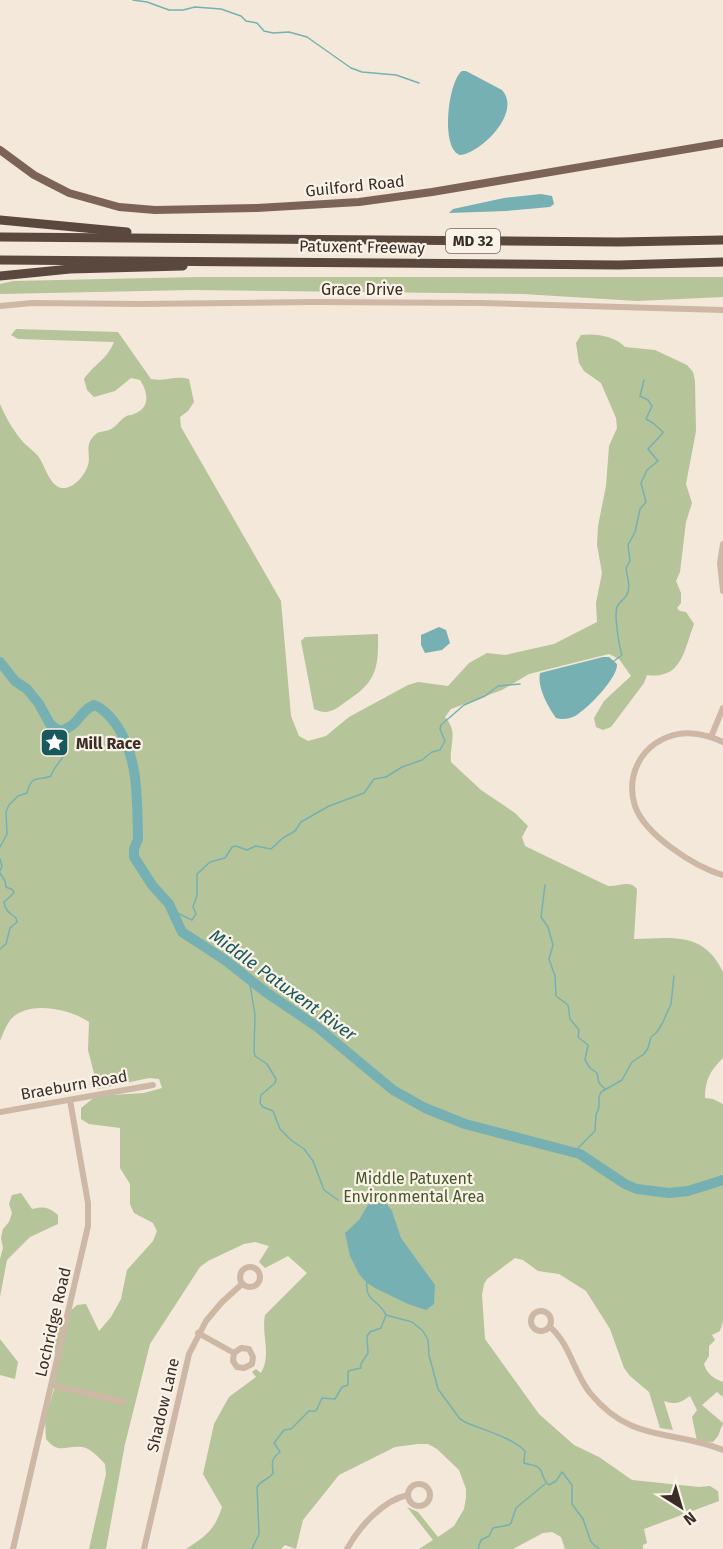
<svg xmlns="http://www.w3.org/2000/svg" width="723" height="1549" viewBox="0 0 723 1549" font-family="'Fira Sans',sans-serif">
<rect width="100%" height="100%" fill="#f4e8da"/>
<g fill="#b5c499">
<polygon points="198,277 723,277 723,297 637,301 523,294 192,290 0,294 0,284 13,281"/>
<path d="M16,329L118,332L151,379C165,382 175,375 189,379L194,402L188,411L180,417L181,427L281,601L291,716L299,736L308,741L326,736L349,717L408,685L418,682L448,686L469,663L487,653L505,655L554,644L597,622L596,603L602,573L597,545L598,526L606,486L609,446L617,428L616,418L601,383L584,371L579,363L576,343L581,335C596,333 615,336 625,347L655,350L687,365L693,372L695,381L696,431L686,484L692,503L686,522L680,572L676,581L681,593V603L677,608L680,611L686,612L694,624C684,650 682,680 647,675L644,683L611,727L603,730L596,727L594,718L604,701L631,676L619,659L609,654L529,674L502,690L451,709L445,717C459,733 449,744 451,762L481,790L515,813L528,826L522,837L525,846L608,886C620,887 629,879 637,889L634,939C672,938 704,931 723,972V1058C710,1071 705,1080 705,1098L713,1099L723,1104V1321L720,1331L712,1335L715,1340L709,1346V1356L704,1364C707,1374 713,1378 723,1382V1397L717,1392L702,1405L723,1423L718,1436L713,1442L697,1441L692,1417L697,1410L690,1396C680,1403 676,1405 664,1401L673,1430L660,1428L649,1392L630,1376L624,1368L610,1329L586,1291L559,1274L538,1271L523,1260L515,1258L487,1279L484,1284L482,1295L485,1339L539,1414L574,1445L599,1457L632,1480L699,1487L710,1486L718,1491L719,1501L644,1529L647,1543L643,1545V1549H565L561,1537L552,1532L543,1533L513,1549H419L433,1540L407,1507L418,1512L438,1537L454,1526L464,1509L466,1498V1489L459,1470L437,1449L428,1444H418L395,1447L339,1475L303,1520L296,1549L285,1545L281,1549H186C205,1536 214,1532 222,1507L203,1474L214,1424L229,1397L256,1377L252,1372L256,1369L261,1373C272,1354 261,1335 265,1315L307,1273L288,1256L265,1268L259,1262L269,1246L255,1242L244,1244L208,1261L200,1267L150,1344L125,1444L106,1549H89L106,1474L105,1464C99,1458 91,1448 82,1447C65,1445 59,1455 46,1439L45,1419L55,1386V1337L62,1318L77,1305L86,1304L99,1331L111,1317L121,1299L127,1270L153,1241L157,1231L153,1223L134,1213L130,1204V1184L120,1168V1128L89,1124L81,1119V1108L96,1096L144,1093L162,1088L159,1079L149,1078L98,1089L88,1050L89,1022C70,1009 29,1000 11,1019C6,1025 3,1034 0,1041V404C6,418 14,432 24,443C28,447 34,451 38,456C45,465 49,486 62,488C74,489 85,475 88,465C91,456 85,447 92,438C99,429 104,433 111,429C117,426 120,420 125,417C130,414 130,416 134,414C151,408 148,392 140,380L131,378L115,391L94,397L87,390L84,379C94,364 106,361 114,342L18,339L11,335Z"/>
<path d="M378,634C379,671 375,683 344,703C333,711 327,715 314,709L301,641L305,637Z"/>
<path d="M21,1193L32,1209C43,1206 49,1207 58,1215V1224L30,1237L7,1260L0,1297V1259L3,1248L1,1238L3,1229L9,1222L12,1213L9,1204L12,1195Z"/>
<polygon points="0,1339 18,1362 15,1379 0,1375"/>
</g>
<g fill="#77b0b3">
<path d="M462,71H466L502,90C522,112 482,152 460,155C440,149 448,81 462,71Z"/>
<polygon points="541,194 552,196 554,204 550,207 506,211 449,213 453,209 504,198"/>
<polygon points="439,627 446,630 450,643 442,650 425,653 421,645 421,635"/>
<path d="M603,657H609L617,664C618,678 587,709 575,716C569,719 562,720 556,718C548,707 537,687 540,673Z"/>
<polygon points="377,1198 385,1202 392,1211 401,1238 435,1285 434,1304 426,1310 408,1304 375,1288 366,1282 359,1274 350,1256 345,1233 359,1220 369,1203"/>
</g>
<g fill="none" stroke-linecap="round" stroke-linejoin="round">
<g stroke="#77b0b3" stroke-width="1.5">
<polyline points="133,0 147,2 169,10 183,10 195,7 221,9 241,16 246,21 257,23 264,31 273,33 289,32 307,37 351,68 362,72 396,75 419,83"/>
<path d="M614,661L622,655C619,645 614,616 617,607C619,602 624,600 626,596C632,587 627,578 626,568L630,561L628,545L635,532L640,509L646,502L641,483L647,470L658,461L648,449L662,434L663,432L653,423L646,419L652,406L648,400L640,396L644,380"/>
<path d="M0,847L7,834L6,812L9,805L18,796L27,793C32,773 38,782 51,776C54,765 64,760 65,751L57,740L59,731"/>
<polyline points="0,859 2,866 0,871"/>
<path d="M0,873L5,881L6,887L13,890L14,893L4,902C5,911 10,913 16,918L17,922L10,928L6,944L0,949"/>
<polyline points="545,885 541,917 548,927 553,945 549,959 555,976 556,996 568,1005 570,1019 579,1030 578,1037 588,1045 585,1060 590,1068 597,1073 599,1083 605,1089"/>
<polyline points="173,911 192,920 196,914 193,907 197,895 197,874 210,862 225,858 232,847 236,846 247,850 256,846 271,849 283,838 295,831 301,822 329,806 364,793 374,779 386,777 402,767 422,760 432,752 440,750 445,741 440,729 441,725 464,705 485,696 498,686 520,684"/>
<polyline points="249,979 255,1015 254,1051 255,1056 267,1064 276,1079 275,1083 261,1095 260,1103 263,1107 273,1111 280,1129 291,1140 304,1149 313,1161 324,1190 338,1200"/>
<polyline points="573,1153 595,1131 596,1115 599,1107 599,1097 601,1092 622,1080 632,1062 644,1054 648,1048 651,1037 657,1032 662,1024 671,1004 674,976"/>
<path d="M367,1281C364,1302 380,1300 386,1315L412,1322L423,1331L428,1340L429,1355L438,1389L460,1419L467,1423C484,1430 513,1438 525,1451L524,1463C529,1465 535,1464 539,1468C544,1473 542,1480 549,1485L556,1481L562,1472L572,1485V1504L583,1519L591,1542L599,1549"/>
<path d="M252,1549L259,1534L257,1487C262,1479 269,1480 273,1473C272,1462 271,1459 280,1452L274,1443L284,1430L291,1429L309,1411H316L322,1398L335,1399L342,1387L348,1385V1371L361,1368V1364L368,1353L367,1336L370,1332L381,1328L386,1315"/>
<polyline points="478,1549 481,1540 489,1536 493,1528 509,1525 511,1523 516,1508 545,1484"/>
</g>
<path stroke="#77b0b3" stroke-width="10" d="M0,662L15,681L27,689L39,704L50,724L59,731C80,726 79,711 94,705C103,708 109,715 115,723C139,755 137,800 138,839L134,849V857L152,885L169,904L182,932L225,960L267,993L316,1026L393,1090L425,1108L465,1124L580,1154L625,1184L637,1189L669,1193L688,1191L723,1180"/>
<g stroke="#cdb8a5" stroke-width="6">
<polyline points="0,306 32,303 140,304 312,302 482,303 723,310"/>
<polyline points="723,544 720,563 723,591"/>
<polyline points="711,737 723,708"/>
<path d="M723,742C714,738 706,735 697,734C655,728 622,765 635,806C645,835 695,867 723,875"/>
<polyline points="0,1112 153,1085"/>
<circle cx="250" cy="1277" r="10"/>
<circle cx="541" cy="1321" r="10"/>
<path d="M550,1327C570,1344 574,1373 590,1393C632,1444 671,1429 723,1450"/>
<polyline points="198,1333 234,1353 233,1361 237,1367 244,1368 252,1364 253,1357 249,1349 241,1348 234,1353"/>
<polyline points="52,1385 124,1402"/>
<circle cx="419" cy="1495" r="11"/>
<polyline points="13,1549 88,1226 88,1203 70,1100"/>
<polyline points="144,1549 189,1354 206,1321 222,1302 242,1284"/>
<path d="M347,1549C359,1527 383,1500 408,1495"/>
</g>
<polyline stroke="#7b6457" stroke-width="8" points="0,150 34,175 69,193 119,207 155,210 257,208 359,202 432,192 723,143"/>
<g stroke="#5a473d" stroke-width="9">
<polyline points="0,220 127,232"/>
<polyline points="0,237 619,242 723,240"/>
<polyline points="0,260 619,265 723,262"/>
<polyline points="0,276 70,269 183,266"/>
</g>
</g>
<defs>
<symbol id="sight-square" viewBox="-11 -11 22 22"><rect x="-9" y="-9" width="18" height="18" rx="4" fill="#19585d" stroke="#fbf2e7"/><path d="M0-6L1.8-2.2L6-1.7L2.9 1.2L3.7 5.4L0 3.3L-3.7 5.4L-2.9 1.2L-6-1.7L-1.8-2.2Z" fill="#fff"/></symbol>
</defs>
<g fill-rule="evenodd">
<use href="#sight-square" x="38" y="726" width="33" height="33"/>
</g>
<g text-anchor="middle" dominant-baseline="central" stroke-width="4.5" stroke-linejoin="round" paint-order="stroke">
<rect fill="#fbf2e7" stroke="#726861" stroke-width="1.5" x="446" y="229" width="54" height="24" rx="4.5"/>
<g font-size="15" font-weight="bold" fill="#382d27">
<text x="473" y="241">MD 32</text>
</g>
<g font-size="16" fill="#382d27" stroke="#fbf2e7">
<text transform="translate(355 186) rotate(-6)">Guilford Road</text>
<text transform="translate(362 247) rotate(1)">Patuxent Freeway</text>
<text x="362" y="289">Grace Drive</text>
<text transform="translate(74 1085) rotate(-10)">Braeburn Road</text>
<text transform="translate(53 1322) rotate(-77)">Lochridge Road</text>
<text transform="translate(163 1405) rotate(-77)">Shadow Lane</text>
</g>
<g font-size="16" font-weight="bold" fill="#382d27" stroke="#fbf2e7" text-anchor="start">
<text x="76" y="743">Mill Race</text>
</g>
<g font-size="16" fill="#465929" stroke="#fbf2e7">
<text x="414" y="1178">Middle Patuxent<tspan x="414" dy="18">Environmental Area</tspan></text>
</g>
<g font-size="18" font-style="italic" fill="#19585d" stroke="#fbf2e7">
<text transform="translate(283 985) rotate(36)">Middle Patuxent River</text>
</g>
</g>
<g transform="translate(681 1507) rotate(143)" stroke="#fbf2e7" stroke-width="4.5" paint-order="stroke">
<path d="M0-4.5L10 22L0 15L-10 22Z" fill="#382d27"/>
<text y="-9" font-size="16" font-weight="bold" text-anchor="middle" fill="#382d27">N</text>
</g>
</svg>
